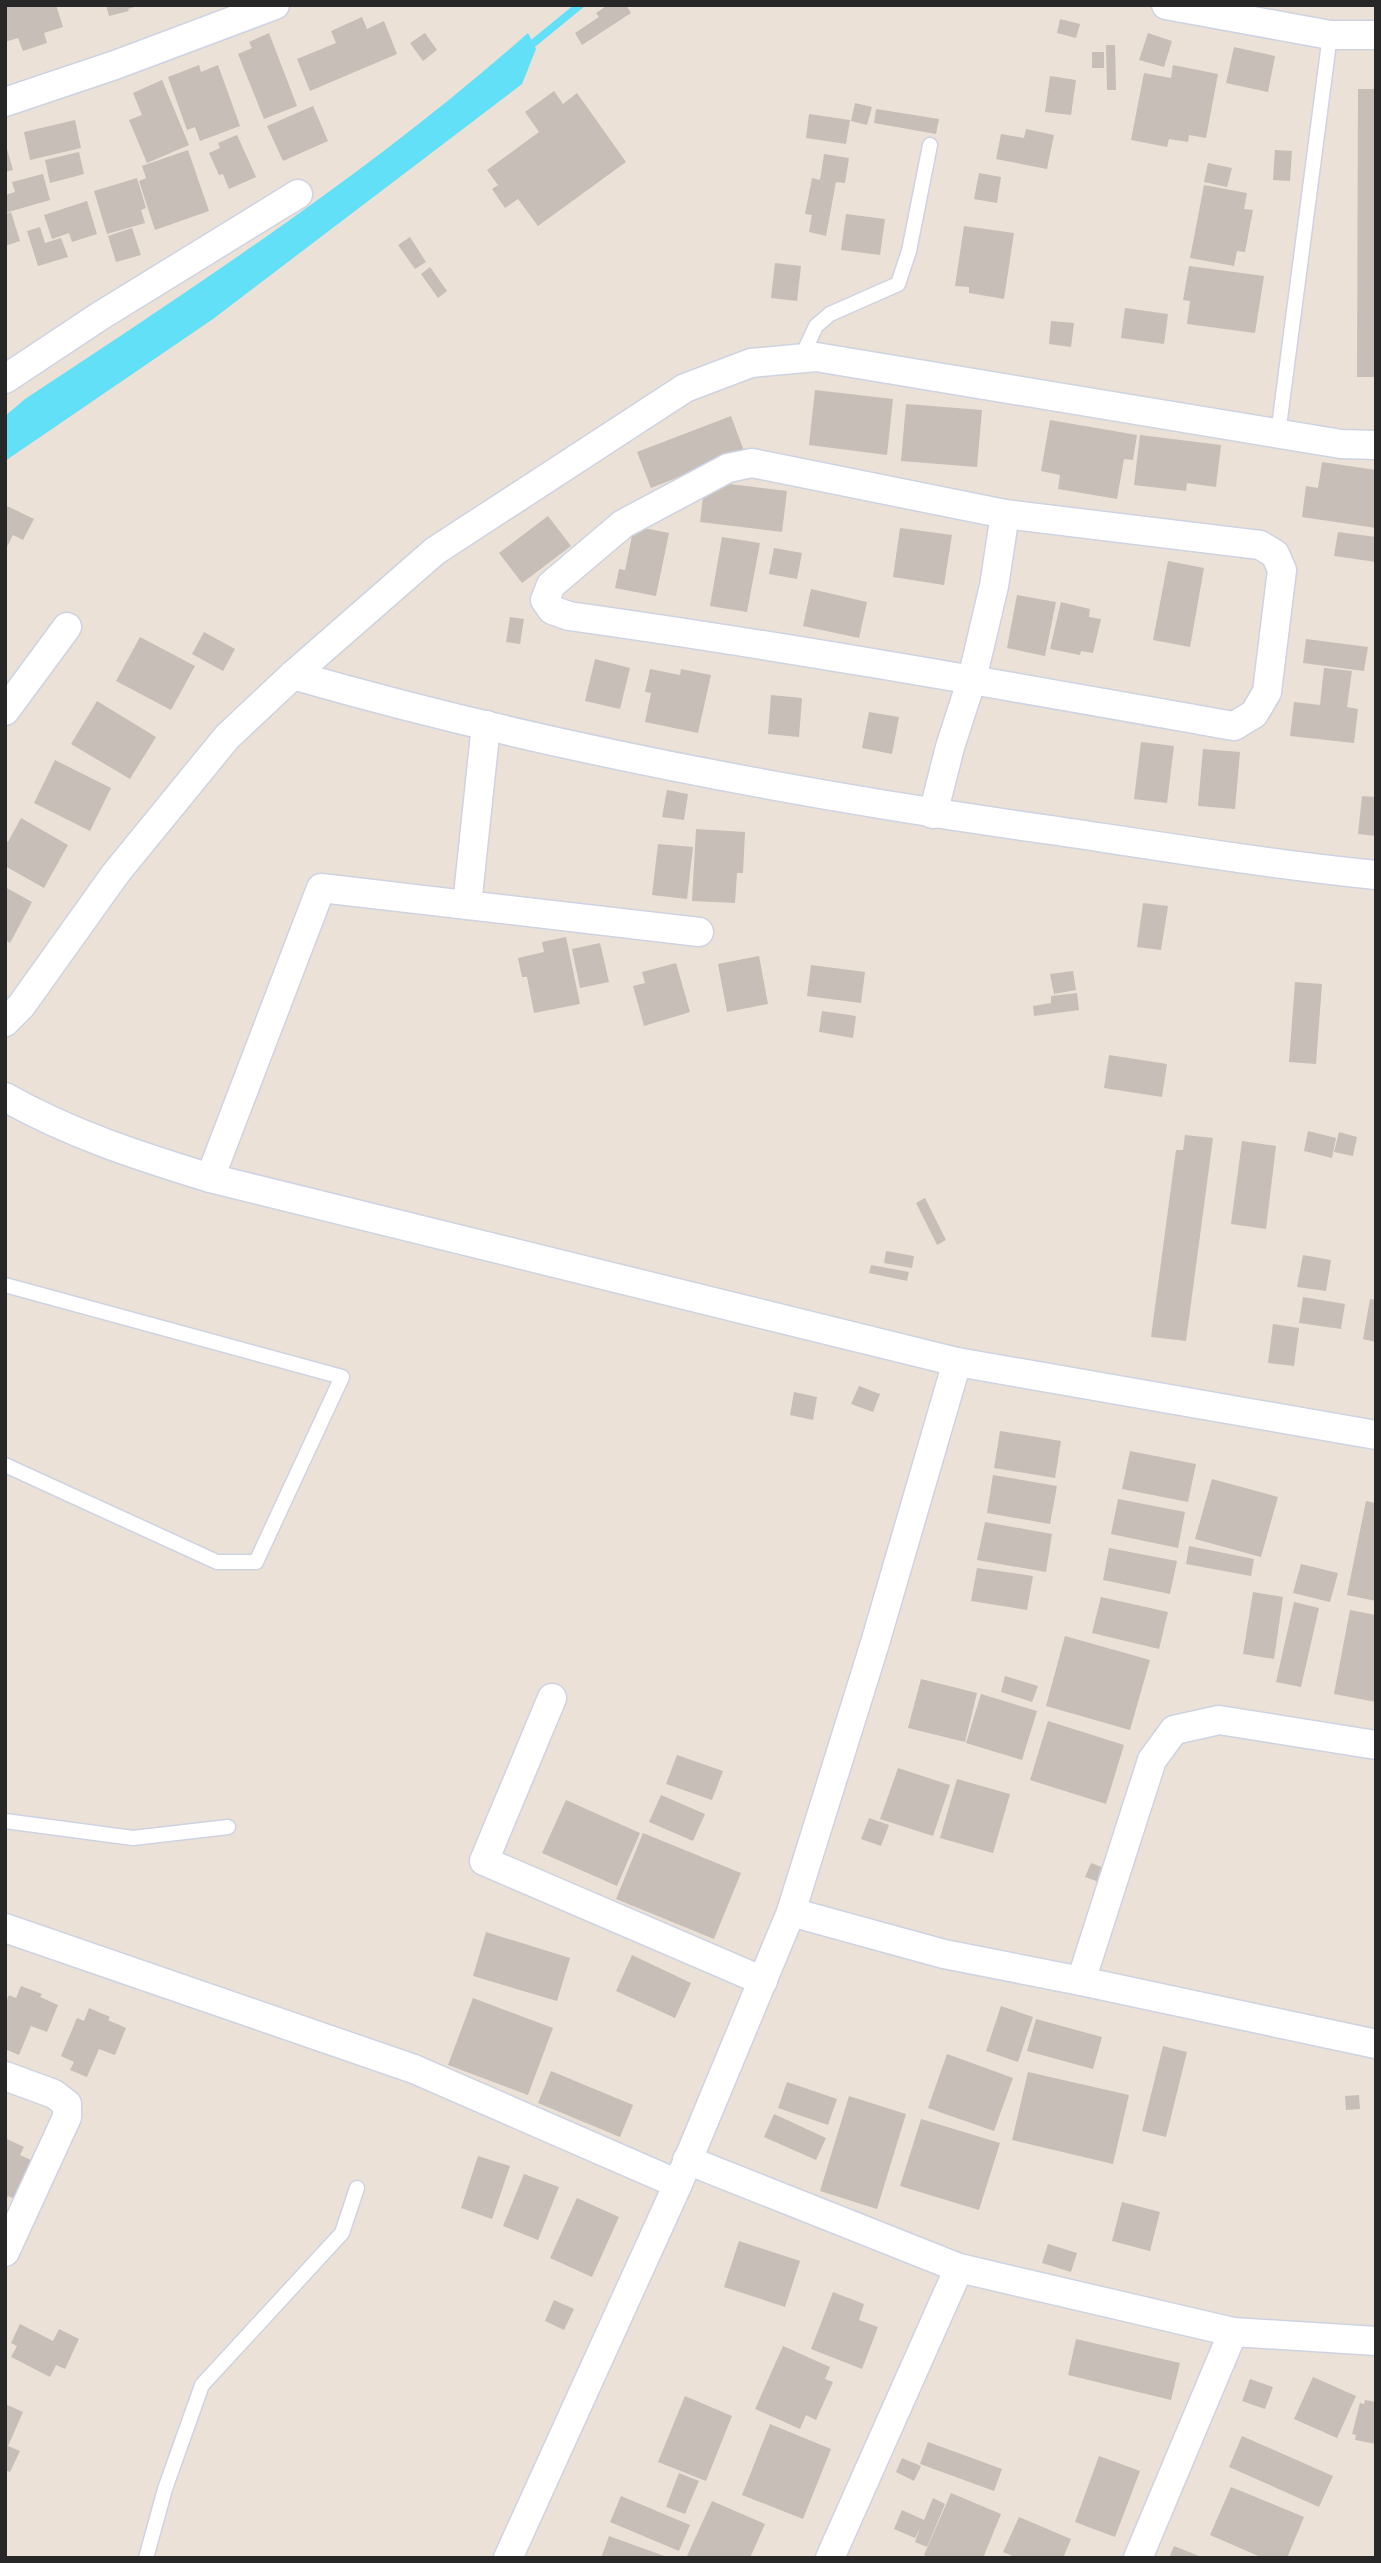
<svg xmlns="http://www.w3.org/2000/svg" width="1381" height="2563" viewBox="0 0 1381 2563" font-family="'Work Sans',sans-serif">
<rect width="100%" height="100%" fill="#ece1d7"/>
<path fill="#61e0f7" d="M528,33L536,49L522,84L213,319L5,461V416L25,399C198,285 373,170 528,33Z"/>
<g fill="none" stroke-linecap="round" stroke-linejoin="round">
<polyline stroke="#61e0f7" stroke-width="8" points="525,50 580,5"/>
</g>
<g fill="#c6beb7">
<polygon points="5,5 56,5 63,27 44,33 47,43 23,51 18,38 5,42"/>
<polygon points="106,5 138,5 138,6 128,9 129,11 109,16"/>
<polygon points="608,5 626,5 631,13 582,45 575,33 599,17 596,13"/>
<polygon points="362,17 367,29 384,21 397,54 310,91 297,59 336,43 331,31"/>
<polygon points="1060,19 1080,24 1076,38 1057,33"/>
<polygon points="269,33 297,106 264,119 238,54 252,48 249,42"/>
<polygon points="425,33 437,50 423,61 410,43"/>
<polygon points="1148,33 1172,41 1164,67 1139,60"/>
<polygon points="1106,45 1115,45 1116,90 1107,90"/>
<polygon points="1234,47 1275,56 1268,92 1226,83"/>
<rect x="1092" y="52" width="12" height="16"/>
<polygon points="199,65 201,72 218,65 240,126 200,141 195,127 187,130 168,77"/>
<polygon points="1173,65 1218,74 1206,138 1189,135 1188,142 1169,139 1167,147 1131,140 1144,73 1171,78"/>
<polygon points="1050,76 1076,80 1071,115 1045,112"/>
<polygon points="162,80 189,145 147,163 129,120 142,115 133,93"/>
<polygon points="1358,89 1376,89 1376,377 1357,377"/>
<polygon points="554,91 563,104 577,93 626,162 538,226 518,199 505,208 492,189 498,185 487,170 539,132 525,112"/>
<polygon points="855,103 872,107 867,125 851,121"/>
<polygon points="313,106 328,141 283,161 267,126"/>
<polygon points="876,109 939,119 936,134 874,123"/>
<polygon points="809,114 850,120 846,144 806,138"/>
<polygon points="75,120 81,148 30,160 24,132"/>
<polygon points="1026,129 1054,135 1047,169 996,159 1001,134 1024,138"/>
<polygon points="237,135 256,177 229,189 223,174 219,175 209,153 220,148 218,143"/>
<polygon points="5,142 13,170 5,172"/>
<polygon points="188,150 209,211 155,230 139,181 146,178 142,166"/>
<polygon points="1275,150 1292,151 1290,181 1273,180"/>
<polygon points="79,152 84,174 50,183 45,160"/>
<polygon points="824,154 849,158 845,183 836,182 826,236 809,232 812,215 805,214 812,178 820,180"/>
<polygon points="1208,163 1232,168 1227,187 1204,182"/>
<polygon points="979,173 1001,177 997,203 974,199"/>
<polygon points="43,174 50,200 5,213 5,195 15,192 12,182"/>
<polygon points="137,178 146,208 141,210 145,223 107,234 94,191"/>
<polygon points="1204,185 1247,193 1244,209 1253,210 1245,252 1237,251 1234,266 1190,258"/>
<polygon points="87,201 97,234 72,242 69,233 52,239 44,215"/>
<polygon points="11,212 20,241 5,246 5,214"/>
<polygon points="846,214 885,219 880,255 841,250"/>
<polygon points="964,226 1014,233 1004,299 969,293 969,287 955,286"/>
<polygon points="40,227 45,243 61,238 68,257 38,266 27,231"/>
<polygon points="132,228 141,255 116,262 108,236"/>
<polygon points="410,237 426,262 415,269 398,245"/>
<polygon points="775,263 801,266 797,301 771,298"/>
<polygon points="1189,266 1264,276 1255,333 1187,324 1190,301 1183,300"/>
<polygon points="430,267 447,291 438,298 421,274"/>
<polygon points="1125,308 1168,314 1164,344 1121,338"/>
<polygon points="1051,321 1074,323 1071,347 1049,344"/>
<polygon points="815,390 893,399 887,455 809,445"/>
<polygon points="906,404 982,410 977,467 901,461"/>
<polygon points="731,416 744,451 651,488 637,452"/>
<polygon points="1050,420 1137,435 1133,460 1124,459 1117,499 1058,489 1060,475 1041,471"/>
<polygon points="1140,435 1221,445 1216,487 1187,483 1186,491 1134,485"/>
<polygon points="1322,462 1376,470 1376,528 1302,517 1306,486 1318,488"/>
<polygon points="705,481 787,491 782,532 700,522"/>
<polygon points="5,505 34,519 23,540 13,535 5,551"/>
<polygon points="548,516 571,546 522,583 499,553"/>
<polygon points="634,526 669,533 656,596 615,588 619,569 625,570"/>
<polygon points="900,528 952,535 944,585 893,577"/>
<polygon points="1338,532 1376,537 1376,562 1334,556"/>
<polygon points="722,537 760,543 747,612 710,606"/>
<polygon points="774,548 802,553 797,579 769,574"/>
<polygon points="1168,561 1204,568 1190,647 1153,640"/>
<polygon points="811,589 867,602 859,638 803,626"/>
<polygon points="1017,595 1056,602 1045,656 1007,648"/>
<polygon points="1061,602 1090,609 1089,617 1101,619 1093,653 1081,651 1080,655 1050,649"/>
<polygon points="510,617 524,619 520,644 506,642"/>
<polygon points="204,632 235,649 223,671 192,654"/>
<polygon points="140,637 195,666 171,710 116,681"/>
<polygon points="1306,639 1368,647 1364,671 1303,663"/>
<polygon points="595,659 630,668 620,709 585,701"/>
<polygon points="1324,668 1352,671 1347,707 1358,709 1354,743 1290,736 1294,702 1320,705"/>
<polygon points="650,669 680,675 681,669 711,675 698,733 645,722 651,693 645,692"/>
<polygon points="771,695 802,698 799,737 768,734"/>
<polygon points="97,701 156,737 130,779 71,744"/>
<polygon points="869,712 899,717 892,754 862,748"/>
<polygon points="1141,742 1174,746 1167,803 1134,799"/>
<polygon points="1203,749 1240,752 1235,809 1198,806"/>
<polygon points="55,760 111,788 90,831 34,803"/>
<polygon points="667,790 688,794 684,820 662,817"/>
<polygon points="1362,796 1376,797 1376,836 1358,834"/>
<polygon points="21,818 68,845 44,888 5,866 5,840 8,842"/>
<polygon points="696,829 745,832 743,873 737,873 735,903 692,901"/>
<polygon points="658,844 693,847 687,899 652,895"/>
<polygon points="5,887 32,902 10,943 5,940"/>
<polygon points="1143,903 1168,906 1161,950 1137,947"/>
<polygon points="566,937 580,1004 534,1013 527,977 522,977 518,958 544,952 542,942"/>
<polygon points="600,943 609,982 580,988 572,949"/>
<polygon points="759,956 768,1004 727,1012 718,964"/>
<polygon points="676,963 690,1012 644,1026 633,986 645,983 642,972"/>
<polygon points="811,965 865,972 861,1003 807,996"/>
<polygon points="1073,971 1076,990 1054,994 1050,974"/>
<polygon points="1295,982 1322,984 1316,1064 1289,1062"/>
<polygon points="1077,993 1079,1010 1034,1016 1033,1006 1051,1003 1051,996"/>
<polygon points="822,1011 856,1016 853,1038 819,1032"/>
<polygon points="1109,1055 1167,1064 1162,1097 1104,1088"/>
<polygon points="1308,1131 1336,1138 1332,1158 1304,1151"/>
<polygon points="1339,1132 1357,1137 1353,1156 1334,1152"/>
<polygon points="1185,1135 1213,1138 1186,1341 1151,1337 1176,1150 1183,1150"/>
<polygon points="1242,1141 1276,1146 1266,1229 1231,1224"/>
<polygon points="925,1198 946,1240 937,1245 916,1203"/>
<polygon points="886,1251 914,1256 912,1268 884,1263"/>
<polygon points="1303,1255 1331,1260 1326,1291 1297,1287"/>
<polygon points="871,1265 909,1272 907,1281 869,1273"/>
<polygon points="1303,1297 1345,1304 1341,1329 1299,1323"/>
<polygon points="1370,1299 1376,1300 1376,1342 1363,1339"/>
<polygon points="1273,1324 1299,1328 1294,1366 1268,1363"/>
<polygon points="859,1386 880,1394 873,1412 851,1404"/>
<polygon points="794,1392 817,1397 813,1420 790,1415"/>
<polygon points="1000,1431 1061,1441 1055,1478 994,1468"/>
<polygon points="1130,1451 1196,1464 1188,1502 1122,1489"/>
<polygon points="993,1475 1057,1486 1050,1524 987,1513"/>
<polygon points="1212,1479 1278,1497 1261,1557 1195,1539"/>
<polygon points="1118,1499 1185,1512 1178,1548 1111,1534"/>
<polygon points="1366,1501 1376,1503 1376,1601 1347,1595"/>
<polygon points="985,1522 1052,1534 1046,1572 977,1560"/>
<polygon points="1189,1546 1254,1559 1251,1576 1186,1564"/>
<polygon points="1109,1548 1177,1561 1170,1594 1103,1580"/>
<polygon points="1301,1564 1338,1573 1330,1602 1293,1593"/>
<polygon points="977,1568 1033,1576 1027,1610 971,1601"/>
<polygon points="1253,1592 1283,1597 1274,1659 1243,1654"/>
<polygon points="1101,1597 1168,1612 1159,1649 1092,1633"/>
<polygon points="1294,1602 1319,1608 1301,1687 1276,1682"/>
<polygon points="1350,1610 1376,1615 1376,1702 1334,1694"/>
<polygon points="1065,1636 1150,1660 1130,1730 1046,1706"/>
<polygon points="1005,1676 1038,1686 1032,1702 1001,1692"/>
<polygon points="921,1679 977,1693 965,1742 908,1728"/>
<polygon points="981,1694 1037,1711 1022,1760 966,1743"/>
<polygon points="1048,1721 1124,1745 1106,1804 1030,1780"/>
<polygon points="677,1755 723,1771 712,1800 666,1784"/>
<polygon points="898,1768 950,1785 933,1836 880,1819"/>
<polygon points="957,1779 1010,1794 993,1853 940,1838"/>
<polygon points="661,1795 705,1814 693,1841 649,1822"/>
<polygon points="566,1800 640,1833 617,1886 542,1853"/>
<polygon points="869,1818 889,1825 881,1846 861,1839"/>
<polygon points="643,1833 741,1873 714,1939 616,1899"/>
<polygon points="1091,1863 1107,1869 1102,1883 1085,1877"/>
<polygon points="486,1932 570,1958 557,2001 473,1976"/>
<polygon points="632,1955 691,1983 675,2018 616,1991"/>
<polygon points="21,1986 42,1994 40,1997 58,2005 47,2032 31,2026 19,2055 5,2049 5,2003 9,1995 16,1998"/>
<polygon points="473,1998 553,2028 528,2095 448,2065"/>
<polygon points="1001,2006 1033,2017 1018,2062 986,2051"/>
<polygon points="89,2008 110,2017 108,2020 126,2028 115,2055 99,2049 87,2077 70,2070 74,2062 61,2056 77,2018 84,2021"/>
<polygon points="1036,2019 1102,2037 1093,2069 1027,2051"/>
<polygon points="1163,2046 1187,2052 1166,2137 1142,2131"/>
<polygon points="947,2054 1013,2078 994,2131 928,2108"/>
<polygon points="551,2071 633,2105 620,2137 538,2103"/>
<polygon points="1028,2072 1129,2095 1113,2164 1012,2140"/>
<polygon points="787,2082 837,2099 828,2125 778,2108"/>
<polygon points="1359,2095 1360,2109 1346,2110 1345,2096"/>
<polygon points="849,2096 906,2114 877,2209 820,2191"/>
<polygon points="774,2114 826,2138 816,2160 764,2137"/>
<polygon points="921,2119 1000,2143 979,2210 900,2186"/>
<polygon points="7,2139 24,2147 20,2155 33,2161 15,2199 8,2196 5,2202 5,2143"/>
<polygon points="478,2156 510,2166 492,2219 461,2208"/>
<polygon points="524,2174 559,2187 538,2240 503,2226"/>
<polygon points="577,2198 619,2217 592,2277 550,2258"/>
<polygon points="1122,2202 1160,2212 1150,2251 1112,2241"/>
<polygon points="739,2241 800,2261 785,2307 724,2287"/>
<polygon points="1048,2244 1077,2253 1071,2272 1042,2263"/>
<polygon points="833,2292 864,2304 859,2320 878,2327 862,2369 811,2349"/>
<polygon points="554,2300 574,2309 564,2330 545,2321"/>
<polygon points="20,2324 53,2341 59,2329 79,2339 65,2369 56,2365 50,2377 11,2357 17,2346 11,2343"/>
<polygon points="1076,2339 1180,2363 1171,2400 1068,2375"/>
<polygon points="783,2346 830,2367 825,2379 833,2382 816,2420 806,2415 800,2429 755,2409"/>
<polygon points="1313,2377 1356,2396 1337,2438 1294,2419"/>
<polygon points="1250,2379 1273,2387 1265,2409 1242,2401"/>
<polygon points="685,2396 732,2416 706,2481 658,2462"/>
<polygon points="1365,2400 1376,2402 1376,2444 1355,2440 1356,2435 1352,2434 1360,2403 1364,2404"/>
<polygon points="5,2404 23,2412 8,2446 20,2451 10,2472 5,2470"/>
<polygon points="770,2424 831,2449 803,2519 742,2495"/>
<polygon points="1242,2436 1333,2476 1319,2507 1229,2467"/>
<polygon points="928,2442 1002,2469 994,2491 920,2464"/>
<polygon points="1099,2456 1140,2471 1115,2537 1075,2522"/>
<polygon points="902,2458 921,2466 914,2481 896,2472"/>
<polygon points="679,2473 699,2481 685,2514 666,2507"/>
<polygon points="1231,2487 1304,2517 1287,2558 1263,2558 1210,2535"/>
<polygon points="951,2493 1001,2514 983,2558 930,2558 924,2555"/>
<polygon points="621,2496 690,2525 679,2551 610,2522"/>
<polygon points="933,2498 945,2504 927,2547 915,2542 920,2528 915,2538 894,2529 902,2510 924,2520"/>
<polygon points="712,2501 765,2524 750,2558 687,2556"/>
<polygon points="1019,2517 1071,2539 1063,2558 1017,2558 1003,2552"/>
<polygon points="609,2536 667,2557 667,2558 601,2558"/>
<polygon points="1174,2546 1204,2558 1169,2558"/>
</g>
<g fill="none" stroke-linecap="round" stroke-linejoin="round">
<defs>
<g id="service">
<polyline points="801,358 816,326 830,314 898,284 909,251 930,145"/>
<polyline points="1278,434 1330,35"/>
<polyline points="5,1285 342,1377 256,1562 217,1562 5,1465"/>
<polyline points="5,1821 133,1838 228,1827"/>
<polyline points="146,2558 165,2489 202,2385 342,2233 357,2188"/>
</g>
<g id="minor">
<polyline points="1166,5 1330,35 1376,35"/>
<polyline points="5,102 115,65 275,5"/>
<polyline points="5,379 100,316 298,194"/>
<path d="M752,463L1005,514L1260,545L1275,554L1282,570L1267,692L1254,714L1234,726C1013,687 791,647 569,616L552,610L545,600L551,585L623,524L728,468Z"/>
<path d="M293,675C543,747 800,795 1058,831C1164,847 1269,864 1376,875"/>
<polyline points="5,711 67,627"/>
<polyline points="933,814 950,747 972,679 994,586 1005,514"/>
<polyline points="467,905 486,725"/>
<polyline points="5,1022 21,1006 116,873 227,737 293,675 435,551 685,388 751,363 816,357 1341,444 1376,445"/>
<path d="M5,1097C70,1134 139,1156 210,1178L957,1362L1376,1435"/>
<polyline points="210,1178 321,888 699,932"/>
<polyline points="552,1698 484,1861 763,1981"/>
<polyline points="791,1912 944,1954 1081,1981 1376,2044"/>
<polyline points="5,1928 414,2069 678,2184"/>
<polyline points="1081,1981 1152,1760 1174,1730 1219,1720 1376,1745"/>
<polyline points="5,2076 54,2094 67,2104 67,2117 5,2252"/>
<polyline points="687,2160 959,2268 1233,2332 1376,2341"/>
<polyline points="508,2558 678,2184 791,1912 875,1643 957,1362"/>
<polyline points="830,2558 959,2268"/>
<polyline points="1138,2558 1233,2332"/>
</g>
</defs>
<use href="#service" stroke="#cdd3e2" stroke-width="17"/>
<use href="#minor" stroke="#cdd3e2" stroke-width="31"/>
<use href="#service" stroke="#fff" stroke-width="14"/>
<use href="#minor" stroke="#fff" stroke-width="28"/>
</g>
<rect width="1381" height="2563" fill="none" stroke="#272727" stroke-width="14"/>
</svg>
